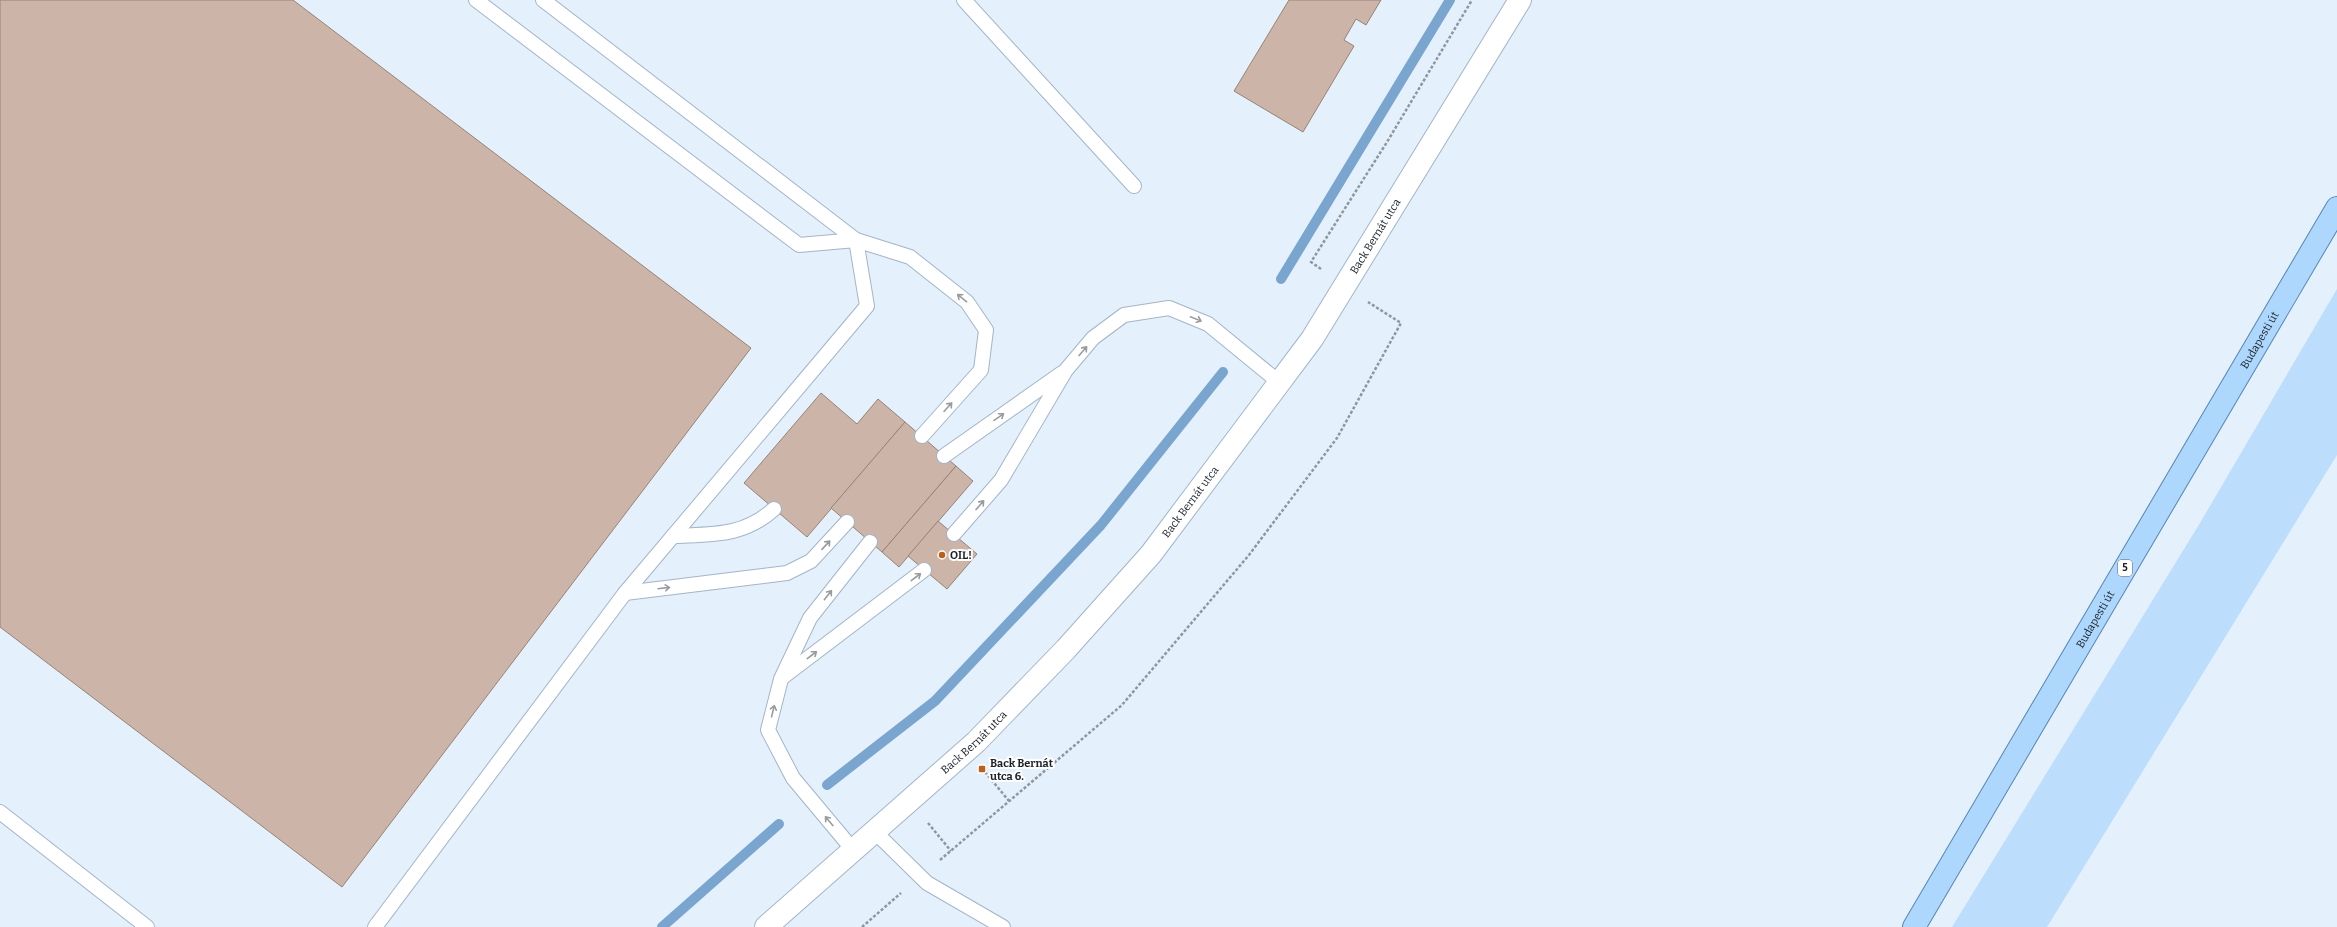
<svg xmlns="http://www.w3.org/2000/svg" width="2337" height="927" viewBox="0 0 2337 927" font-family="Bitter,serif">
<rect width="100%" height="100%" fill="#e4f0fb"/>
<polygon fill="#bdddfd" points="2337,289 2337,455 2047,927 1952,927 2200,523"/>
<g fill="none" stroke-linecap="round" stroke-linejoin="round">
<g stroke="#7aa5cf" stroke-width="10">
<polyline points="1281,279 1450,0"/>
<polyline points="827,785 935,701 1101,525 1223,372"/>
<polyline points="662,927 779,824"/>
</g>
</g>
<g fill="#ccb5a8" stroke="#988275">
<polygon points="0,0 293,0 751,348 342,887 0,627"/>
<polygon points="1289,0 1381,0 1366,25 1356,19 1344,40 1354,46 1303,132 1234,91"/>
<polygon points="821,393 857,424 878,399 905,422 807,537 744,483"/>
<polygon points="905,422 956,466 882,552 831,508"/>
<polygon points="956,466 973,481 899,567 882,552"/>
<polygon points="938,521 977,554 947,589 908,556"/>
</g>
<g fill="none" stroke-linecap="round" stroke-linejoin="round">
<defs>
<g id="service">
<polyline points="476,0 799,245 856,240 910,257 967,302 986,330 981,370 922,436"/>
<polyline points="964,0 1134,186"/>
<polyline points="944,456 1062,373"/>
<polyline points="954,534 1001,480 1066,370 1093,338 1124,315 1169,308 1208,324 1280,383"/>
<path d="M673,536C712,534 743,537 774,509"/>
<polyline points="625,593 787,573 811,561 847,522"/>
<polyline points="783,677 924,570"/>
<polyline points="0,812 147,927"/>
<polyline points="875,832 927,883 1003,927"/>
<polyline points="854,851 793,778 768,730 781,679 810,618 870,542"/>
<polyline points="375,927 625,593 867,306 856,240 543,0"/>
</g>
<g id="minor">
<path id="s1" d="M766,927L976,742L1066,649L1151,554L1312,339L1520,0"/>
</g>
<g id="primary">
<path id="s2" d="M1914,927L2337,208"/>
</g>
</defs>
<use href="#service" stroke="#a3b5c7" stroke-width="16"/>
<use href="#minor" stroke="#a3b5c7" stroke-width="24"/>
<use href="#primary" stroke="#5786b2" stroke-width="24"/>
<g stroke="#8d97a0" stroke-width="2.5" stroke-dasharray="3 2" stroke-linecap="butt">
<polyline points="1321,269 1311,262 1387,142 1472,0"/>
<polyline points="985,772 1009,801"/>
<polyline points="928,823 951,851"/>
<polyline points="940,860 1122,705 1249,555 1337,438 1401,323 1368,302"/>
<polyline points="862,927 901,893"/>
</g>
<use href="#service" stroke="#fff" stroke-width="14"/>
<use href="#minor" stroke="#fff" stroke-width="22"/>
<use href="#primary" stroke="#aed7fd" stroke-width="22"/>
</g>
<defs><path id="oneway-shaft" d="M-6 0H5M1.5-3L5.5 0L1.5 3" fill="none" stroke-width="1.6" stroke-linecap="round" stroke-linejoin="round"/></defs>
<g stroke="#989c9f">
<use href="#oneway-shaft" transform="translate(962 298) rotate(-141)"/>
<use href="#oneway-shaft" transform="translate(1196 319) rotate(22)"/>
<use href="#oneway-shaft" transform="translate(1083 351) rotate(-49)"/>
<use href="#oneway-shaft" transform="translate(948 407) rotate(-48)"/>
<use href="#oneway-shaft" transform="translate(999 417) rotate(-35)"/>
<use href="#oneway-shaft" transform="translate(980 505) rotate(-49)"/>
<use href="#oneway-shaft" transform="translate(826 545) rotate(-47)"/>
<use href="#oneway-shaft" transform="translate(916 577) rotate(-37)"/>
<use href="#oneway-shaft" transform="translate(664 588) rotate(-7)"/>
<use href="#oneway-shaft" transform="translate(828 595) rotate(-52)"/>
<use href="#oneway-shaft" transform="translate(812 655) rotate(-37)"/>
<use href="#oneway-shaft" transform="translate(773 711) rotate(-76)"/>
<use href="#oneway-shaft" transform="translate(829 821) rotate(-130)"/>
</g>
<g fill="#bf6018" stroke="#fff" stroke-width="1.5">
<circle cx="942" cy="555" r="4"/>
<rect x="978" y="765" width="8" height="8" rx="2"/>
</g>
<g text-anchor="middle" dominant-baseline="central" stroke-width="4" stroke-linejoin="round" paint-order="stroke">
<rect fill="#fff" stroke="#5f6469" stroke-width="1" x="2118" y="560" width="14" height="16" rx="3"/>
<g font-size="10" font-weight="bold" fill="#1b2229">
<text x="2125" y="568">5</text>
</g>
<g font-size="11" fill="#1b2229" stroke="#fff">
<text stroke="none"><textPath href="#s1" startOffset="926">Back Bernát utca</textPath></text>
<text stroke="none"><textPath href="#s2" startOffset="681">Budapesti út</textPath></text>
<text stroke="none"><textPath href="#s1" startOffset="602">Back Bernát utca</textPath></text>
<text stroke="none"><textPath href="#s2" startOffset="357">Budapesti út</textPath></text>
<text stroke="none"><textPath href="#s1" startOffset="278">Back Bernát utca</textPath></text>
</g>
<g font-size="11" font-weight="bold" fill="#1b2229" stroke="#fff" text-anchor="start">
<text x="950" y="555">OIL!</text>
<text x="990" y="763">Back Bernát<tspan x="990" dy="13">utca 6.</tspan></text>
</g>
</g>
</svg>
